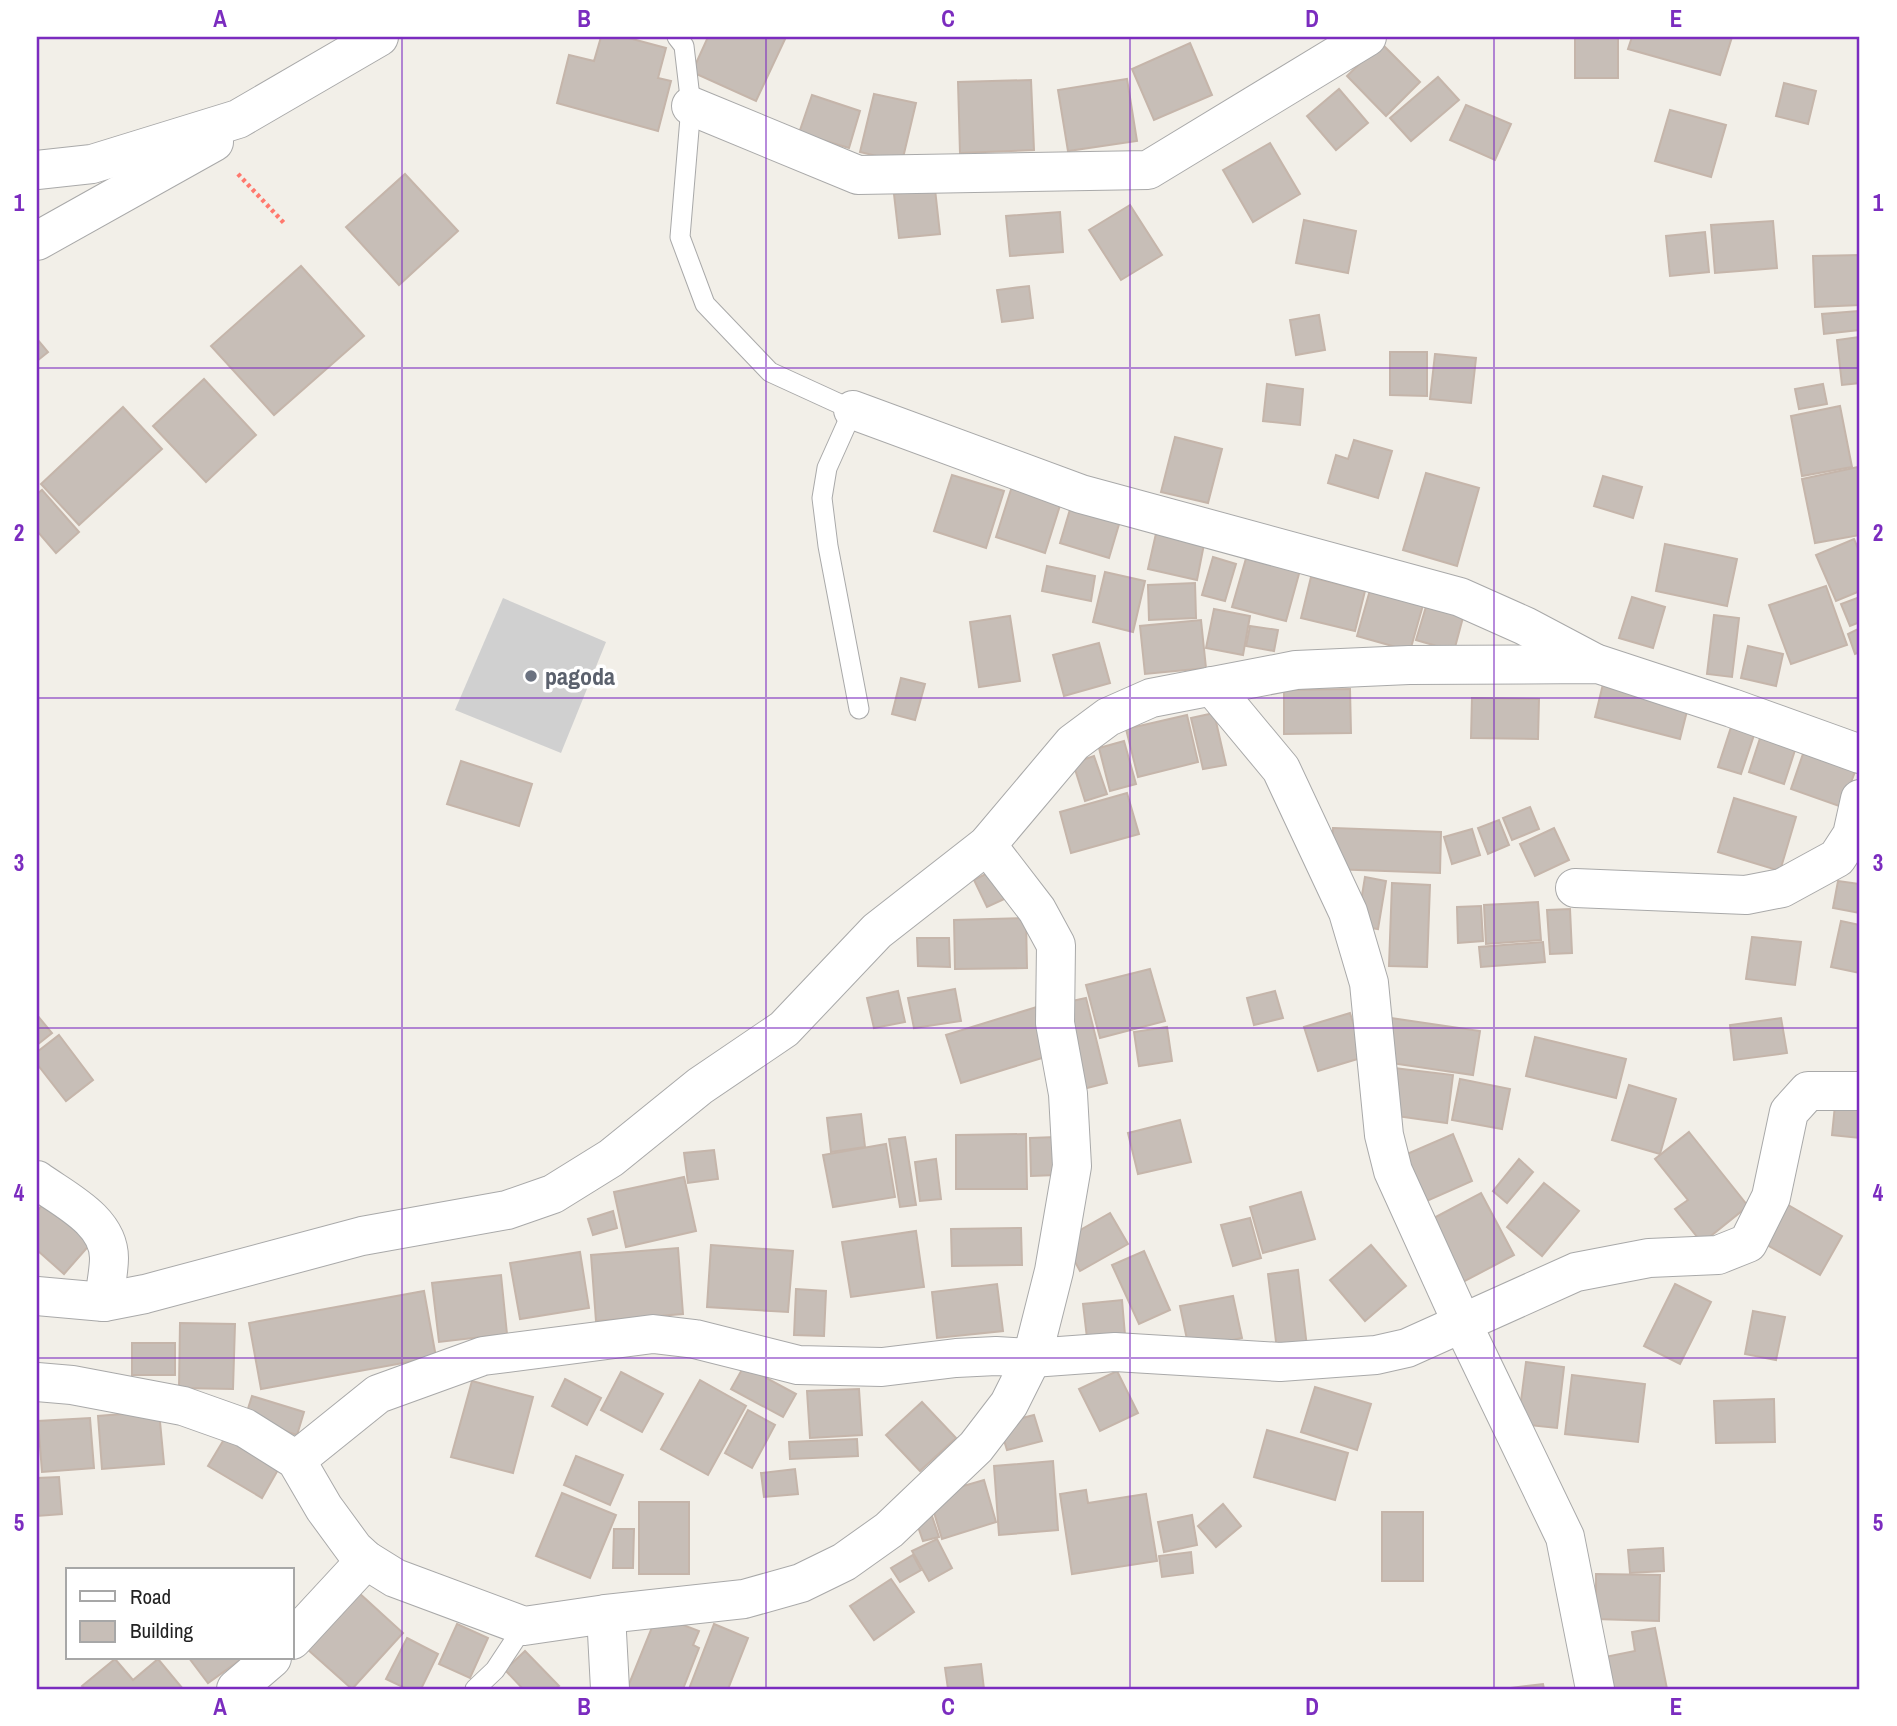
<svg xmlns="http://www.w3.org/2000/svg" width="1897" height="1726" viewBox="0 0 1897 1726" font-family="'Archivo Narrow',sans-serif">
<rect width="100%" height="100%" fill="#f2efe8"/>
<polygon fill="#d0d0d0" points="503,598 606,642 561,753 455,710"/>
<g fill="#c7beb7" stroke="#c5b5aa" stroke-width="2">
<polygon points="601,37 625,37 666,48 658,78 671,81 658,131 557,103 569,55 594,61"/>
<polygon points="708,37 786,37 756,101 692,72"/>
<polygon points="1632,37 1732,37 1720,75 1628,49"/>
<rect x="1575" y="38" width="43" height="40"/>
<polygon points="1190,43 1212,95 1154,120 1132,69"/>
<polygon points="1381,43 1420,82 1386,116 1347,76"/>
<polygon points="1438,77 1459,100 1411,141 1390,118"/>
<polygon points="1127,79 1137,141 1068,151 1058,90"/>
<polygon points="1031,80 1034,150 960,153 958,82"/>
<polygon points="1784,83 1816,91 1808,124 1776,116"/>
<polygon points="1339,89 1368,123 1336,150 1307,116"/>
<polygon points="874,94 916,103 902,162 860,152"/>
<polygon points="812,95 860,111 849,148 799,133"/>
<polygon points="1466,105 1511,124 1495,160 1450,140"/>
<polygon points="1670,110 1726,125 1711,177 1655,161"/>
<polygon points="1270,143 1300,194 1253,222 1223,170"/>
<polygon points="405,174 458,231 399,285 346,227"/>
<polygon points="935,189 940,234 899,238 894,194"/>
<polygon points="1130,205 1162,255 1121,280 1089,230"/>
<polygon points="1060,212 1063,252 1010,256 1006,216"/>
<polygon points="1304,220 1356,231 1348,273 1296,263"/>
<polygon points="1773,221 1777,268 1715,273 1711,225"/>
<polygon points="1705,232 1709,272 1670,276 1666,236"/>
<polygon points="1860,255 1860,305 1815,307 1813,256"/>
<polygon points="301,266 364,336 274,415 211,346"/>
<polygon points="1029,286 1033,318 1002,322 997,290"/>
<polygon points="1858,311 1859,330 1824,334 1822,314"/>
<polygon points="1319,315 1325,350 1296,355 1290,320"/>
<polygon points="1860,337 1860,383 1842,385 1837,340"/>
<polygon points="37,339 48,352 37,361"/>
<polygon points="1390,352 1427,352 1427,396 1390,395"/>
<polygon points="1435,354 1476,358 1471,403 1430,399"/>
<polygon points="204,379 256,435 206,482 153,426"/>
<polygon points="1267,384 1303,389 1300,425 1263,421"/>
<polygon points="1823,384 1827,404 1799,409 1795,389"/>
<polygon points="1840,406 1852,467 1802,476 1791,416"/>
<polygon points="123,407 162,449 79,525 41,484"/>
<polygon points="1175,437 1222,449 1208,503 1161,492"/>
<polygon points="1354,440 1392,451 1378,498 1328,483 1336,455 1348,459"/>
<polygon points="1858,467 1860,535 1815,543 1802,479"/>
<polygon points="1426,473 1479,488 1457,566 1403,550"/>
<polygon points="952,475 1004,491 986,548 934,531"/>
<polygon points="1603,476 1642,487 1633,518 1594,506"/>
<polygon points="1014,480 1063,496 1045,553 996,537"/>
<polygon points="42,490 79,532 56,553 37,531 37,494"/>
<polygon points="1074,496 1123,511 1109,558 1060,543"/>
<polygon points="1157,529 1205,539 1197,580 1148,569"/>
<polygon points="1854,539 1860,553 1860,591 1836,601 1816,555"/>
<polygon points="1665,544 1737,559 1727,606 1656,591"/>
<polygon points="1249,548 1302,563 1286,621 1232,607"/>
<polygon points="1213,557 1236,564 1225,601 1202,595"/>
<polygon points="1047,566 1095,576 1091,601 1042,591"/>
<polygon points="1105,572 1145,581 1133,632 1093,622"/>
<polygon points="1311,577 1365,591 1355,631 1301,618"/>
<polygon points="1195,583 1196,618 1149,620 1148,585"/>
<polygon points="1372,583 1425,598 1410,651 1357,636"/>
<polygon points="1826,586 1847,645 1791,664 1769,605"/>
<polygon points="1632,597 1665,607 1653,648 1619,638"/>
<polygon points="1860,597 1860,622 1850,626 1841,604"/>
<polygon points="1428,600 1465,610 1454,651 1416,640"/>
<polygon points="1214,609 1250,616 1243,655 1206,648"/>
<polygon points="1714,615 1739,618 1732,677 1707,674"/>
<polygon points="1010,616 1020,681 979,687 970,622"/>
<polygon points="1201,620 1206,668 1145,674 1140,626"/>
<polygon points="1250,626 1278,630 1274,651 1246,646"/>
<polygon points="1860,628 1860,652 1855,654 1848,634"/>
<polygon points="1099,643 1110,683 1064,696 1053,655"/>
<polygon points="1748,646 1783,654 1776,686 1741,678"/>
<polygon points="901,678 925,684 915,720 892,714"/>
<polygon points="1604,680 1689,703 1680,739 1595,717"/>
<polygon points="1350,689 1351,733 1284,734 1284,690"/>
<polygon points="1472,698 1539,699 1538,739 1471,738"/>
<polygon points="1214,713 1226,765 1203,769 1191,718"/>
<polygon points="1187,715 1198,762 1138,777 1126,729"/>
<polygon points="1734,718 1757,726 1741,774 1718,767"/>
<polygon points="1764,726 1799,738 1784,784 1749,772"/>
<polygon points="1124,741 1136,784 1110,791 1099,748"/>
<polygon points="1805,748 1857,766 1842,807 1791,789"/>
<polygon points="1094,756 1107,794 1085,801 1073,763"/>
<polygon points="461,761 532,784 519,826 447,804"/>
<polygon points="1127,793 1139,834 1071,853 1060,812"/>
<polygon points="1734,798 1796,817 1780,871 1718,852"/>
<polygon points="1530,807 1539,829 1512,840 1503,818"/>
<polygon points="1499,820 1509,845 1488,854 1478,828"/>
<polygon points="1333,828 1441,832 1440,873 1331,869"/>
<polygon points="1554,828 1569,860 1535,876 1520,844"/>
<polygon points="1472,829 1480,855 1452,864 1444,837"/>
<polygon points="999,867 1013,895 987,907 974,880"/>
<polygon points="1365,877 1386,881 1378,929 1357,926"/>
<polygon points="1838,881 1860,884 1860,913 1833,908"/>
<polygon points="1392,883 1430,885 1427,967 1389,966"/>
<polygon points="1538,902 1541,940 1486,944 1484,905"/>
<polygon points="1481,906 1483,941 1458,943 1457,907"/>
<polygon points="1570,909 1572,953 1550,954 1547,910"/>
<polygon points="1026,918 1027,968 955,969 954,920"/>
<polygon points="1841,921 1860,925 1860,973 1831,967"/>
<polygon points="1752,937 1801,942 1795,985 1746,979"/>
<polygon points="917,938 949,938 950,967 918,966"/>
<polygon points="1543,942 1545,962 1481,967 1479,947"/>
<polygon points="1150,969 1165,1021 1100,1038 1086,985"/>
<polygon points="955,989 961,1021 914,1028 908,998"/>
<polygon points="898,991 905,1022 874,1028 867,998"/>
<polygon points="1275,991 1283,1018 1254,1025 1247,998"/>
<polygon points="1086,998 1107,1083 1083,1089 1063,1003"/>
<polygon points="1040,1006 1055,1054 961,1083 946,1035"/>
<polygon points="1350,1013 1364,1057 1318,1071 1304,1027"/>
<polygon points="37,1015 52,1033 37,1045"/>
<polygon points="1391,1018 1480,1031 1473,1075 1384,1062"/>
<polygon points="1781,1018 1787,1053 1734,1060 1730,1025"/>
<polygon points="1167,1027 1172,1061 1139,1066 1134,1032"/>
<polygon points="59,1035 93,1080 66,1101 37,1064 37,1052"/>
<polygon points="1535,1037 1626,1059 1616,1098 1526,1076"/>
<polygon points="1394,1068 1453,1075 1447,1123 1389,1115"/>
<polygon points="1460,1079 1510,1089 1502,1129 1452,1120"/>
<polygon points="1629,1085 1676,1099 1660,1154 1612,1140"/>
<polygon points="1835,1105 1860,1107 1860,1138 1832,1135"/>
<polygon points="861,1114 865,1147 831,1152 827,1118"/>
<polygon points="1180,1120 1191,1162 1138,1174 1128,1133"/>
<polygon points="1689,1132 1748,1206 1702,1243 1675,1209 1688,1200 1655,1159"/>
<polygon points="1026,1134 1027,1189 956,1189 956,1135"/>
<polygon points="1453,1134 1472,1181 1420,1204 1400,1157"/>
<polygon points="905,1137 916,1205 900,1207 889,1139"/>
<polygon points="1056,1137 1056,1175 1031,1176 1030,1138"/>
<polygon points="886,1144 895,1197 833,1207 823,1155"/>
<polygon points="714,1150 718,1179 688,1183 684,1153"/>
<polygon points="936,1159 941,1199 920,1201 915,1162"/>
<polygon points="1519,1159 1533,1172 1507,1203 1493,1191"/>
<polygon points="684,1177 696,1231 626,1247 614,1192"/>
<polygon points="1544,1183 1579,1211 1542,1256 1507,1227"/>
<polygon points="1301,1192 1315,1239 1263,1253 1250,1207"/>
<polygon points="1481,1193 1514,1255 1463,1282 1430,1220"/>
<polygon points="45,1202 92,1242 64,1274 37,1250 37,1211"/>
<polygon points="1783,1202 1842,1236 1820,1275 1760,1241"/>
<polygon points="613,1211 617,1228 593,1235 588,1219"/>
<polygon points="1110,1213 1128,1244 1080,1271 1063,1240"/>
<polygon points="1250,1218 1261,1258 1233,1266 1221,1225"/>
<polygon points="1021,1228 1022,1265 952,1266 951,1229"/>
<polygon points="916,1231 924,1287 851,1297 842,1242"/>
<polygon points="711,1245 793,1251 788,1312 707,1307"/>
<polygon points="1371,1245 1406,1286 1365,1321 1330,1280"/>
<polygon points="678,1248 683,1314 596,1321 591,1255"/>
<polygon points="1144,1251 1170,1310 1139,1324 1112,1265"/>
<polygon points="580,1252 589,1308 520,1319 510,1263"/>
<polygon points="1298,1270 1307,1347 1277,1350 1268,1274"/>
<polygon points="501,1275 507,1334 439,1342 432,1283"/>
<polygon points="997,1284 1003,1331 937,1338 932,1292"/>
<polygon points="1675,1284 1711,1302 1680,1364 1644,1346"/>
<polygon points="796,1289 826,1291 824,1336 794,1335"/>
<polygon points="424,1291 436,1357 261,1389 249,1323"/>
<polygon points="1233,1296 1242,1338 1189,1349 1180,1306"/>
<polygon points="1122,1300 1125,1335 1087,1338 1083,1304"/>
<polygon points="1753,1311 1785,1317 1776,1360 1745,1354"/>
<polygon points="180,1323 235,1324 233,1389 179,1388"/>
<rect x="132" y="1343" width="43" height="32"/>
<polygon points="1526,1362 1564,1367 1557,1428 1518,1424"/>
<polygon points="744,1366 796,1394 783,1417 731,1389"/>
<polygon points="1117,1371 1138,1413 1100,1431 1079,1389"/>
<polygon points="621,1372 663,1394 642,1432 601,1410"/>
<polygon points="1572,1375 1645,1384 1638,1442 1565,1434"/>
<polygon points="565,1379 601,1398 587,1425 552,1406"/>
<polygon points="700,1380 746,1406 708,1475 661,1449"/>
<polygon points="472,1381 533,1397 513,1473 451,1457"/>
<polygon points="1315,1387 1371,1404 1357,1450 1301,1432"/>
<polygon points="859,1389 862,1435 810,1438 807,1391"/>
<polygon points="252,1396 304,1412 297,1435 245,1418"/>
<polygon points="1774,1399 1775,1442 1716,1443 1714,1401"/>
<polygon points="922,1402 956,1438 920,1471 886,1435"/>
<polygon points="748,1410 775,1425 752,1468 725,1453"/>
<polygon points="159,1411 164,1464 102,1469 98,1416"/>
<polygon points="1034,1415 1042,1441 1007,1450 999,1424"/>
<polygon points="90,1418 94,1468 42,1472 38,1421"/>
<polygon points="1267,1430 1348,1453 1335,1500 1254,1477"/>
<polygon points="229,1431 283,1461 262,1498 208,1466"/>
<polygon points="857,1439 858,1456 790,1459 789,1442"/>
<polygon points="576,1456 623,1475 610,1505 564,1485"/>
<polygon points="1053,1461 1058,1530 999,1535 994,1466"/>
<polygon points="795,1469 798,1494 764,1497 761,1473"/>
<polygon points="59,1477 62,1514 37,1516 37,1478"/>
<polygon points="984,1480 996,1522 942,1539 929,1496"/>
<polygon points="1086,1490 1088,1503 1146,1494 1157,1561 1072,1574 1060,1494"/>
<polygon points="562,1493 616,1515 590,1578 536,1556"/>
<rect x="639" y="1502" width="50" height="72"/>
<polygon points="1223,1504 1241,1526 1216,1547 1198,1526"/>
<rect x="1382" y="1512" width="41" height="69"/>
<polygon points="931,1513 939,1537 923,1541 915,1518"/>
<polygon points="1192,1515 1197,1545 1164,1552 1158,1522"/>
<polygon points="614,1529 634,1529 633,1568 613,1568"/>
<polygon points="937,1539 952,1568 929,1581 912,1551"/>
<polygon points="1663,1548 1664,1571 1630,1573 1628,1550"/>
<polygon points="1191,1552 1193,1573 1162,1577 1159,1556"/>
<polygon points="913,1555 921,1570 900,1582 891,1568"/>
<polygon points="1596,1574 1660,1575 1659,1621 1596,1619"/>
<polygon points="891,1579 914,1612 874,1640 850,1606"/>
<polygon points="358,1592 403,1633 352,1689 307,1649"/>
<polygon points="657,1615 699,1631 693,1645 699,1648 683,1689 627,1689"/>
<polygon points="457,1624 488,1638 470,1678 439,1664"/>
<polygon points="714,1624 748,1638 728,1689 689,1689"/>
<polygon points="1655,1628 1667,1689 1600,1689 1595,1659 1635,1651 1632,1632"/>
<polygon points="407,1638 438,1654 421,1689 407,1689 386,1679"/>
<polygon points="525,1651 559,1686 555,1689 523,1689 505,1670"/>
<polygon points="189,1658 243,1658 208,1683"/>
<polygon points="115,1659 133,1680 158,1659 183,1689 85,1689 82,1686"/>
<polygon points="981,1664 984,1689 948,1689 945,1668"/>
<polygon points="1543,1684 1544,1689 1503,1689"/>
</g>
<g fill="none" stroke-linecap="round" stroke-linejoin="round">
<defs>
<g id="service">
<polyline points="677,37 684,46 691,106 680,237 705,304 770,372 853,410 827,468 822,498 828,546 859,709"/>
<polyline points="475,1689 495,1670 524,1626"/>
</g>
<g id="minor">
<polyline points="691,106 858,175 1148,170 1367,37"/>
<polyline points="37,170 92,164 238,119 379,37"/>
<polyline points="37,241 214,142"/>
<polyline points="853,410 1081,494 1460,597 1525,626 1593,662"/>
<polyline points="1212,686 1281,769 1348,912 1369,983 1384,1135 1393,1171 1462,1323 1565,1537 1595,1689"/>
<polyline points="1575,888 1746,895 1782,888 1837,858 1852,835 1860,799"/>
<path d="M37,1180C63,1199 109,1220 109,1258C109,1272 105,1288 104,1302"/>
<polyline points="37,1296 104,1302 145,1294 362,1236 507,1210 553,1194 611,1158 700,1086 784,1029 877,931 987,845 1073,743 1108,717 1151,698 1296,670 1409,665 1598,664 1732,708 1860,754"/>
<polyline points="37,1382 72,1385 183,1406 245,1428 296,1460 324,1508 354,1549 366,1560 395,1578 524,1626 606,1614 744,1599 801,1583 844,1562 889,1530 976,1447 1009,1404 1032,1358 1054,1271 1072,1166 1068,1094 1055,1023 1056,945 1037,910 987,845"/>
<polyline points="296,1460 378,1394 483,1356 653,1334 695,1339 798,1365 882,1367 956,1358 996,1356 1032,1358 1115,1352 1280,1362 1376,1355 1407,1348 1576,1272 1649,1258 1718,1255 1748,1243 1771,1197 1789,1112 1808,1091 1860,1091"/>
<polyline points="606,1614 610,1689"/>
<polyline points="292,1640 366,1560"/>
<polyline points="236,1689 272,1658"/>
</g>
</defs>
<use href="#service" stroke="#a9a9a9" stroke-width="21"/>
<use href="#minor" stroke="#a9a9a9" stroke-width="40"/>
<polyline stroke="#ff786d" stroke-width="4.5" stroke-dasharray="3.5 3.5" stroke-linecap="butt" points="238,174 284,223"/>
<use href="#service" stroke="#fff" stroke-width="19"/>
<use href="#minor" stroke="#fff" stroke-width="38"/>
</g>
<path fill="none" stroke="#7b2cbf" stroke-width="2" stroke-opacity="0.55" d="M402,37V1689M766,37V1689M1130,37V1689M1494,37V1689M37,368H1860M37,698H1860M37,1028H1860M37,1358H1860"/>
<circle fill="#6b7280" stroke="#fff" stroke-width="2.5" cx="531" cy="676" r="7"/>
<g text-anchor="middle" dominant-baseline="central" stroke-width="7" stroke-linejoin="round" paint-order="stroke">
<g font-size="24" font-weight="bold" fill="#5b616d" stroke="#fff" text-anchor="start">
<text x="545" y="676">pagoda</text>
</g>
</g>
<rect width="1897" height="1726" fill="none" stroke="#ffffff" stroke-width="77"/>
<rect x="66" y="1568" width="228" height="91" fill="#ffffff" stroke="#a7a7a7" stroke-width="2"/>
<rect x="80" y="1591" width="35" height="10" fill="#ffffff" stroke="#a7a7a7" stroke-width="2"/>
<text x="130" y="1604" font-size="21" fill="#222222">Road</text>
<rect x="80" y="1621" width="35" height="21" fill="#c7beb7" stroke="#a7a7a7" stroke-width="2"/>
<text x="130" y="1638" font-size="21" fill="#222222">Building</text>
<rect x="38" y="38" width="1820" height="1650" fill="none" stroke="#7b2cbf" stroke-width="2.5"/>
<g font-size="23" text-anchor="middle" font-weight="bold" fill="#7b2cbf">
<text x="220" y="27">A</text>
<text x="584" y="27">B</text>
<text x="948" y="27">C</text>
<text x="1312" y="27">D</text>
<text x="1676" y="27">E</text>
<text x="19" y="211">1</text>
<text x="1878" y="211">1</text>
<text x="19" y="541">2</text>
<text x="1878" y="541">2</text>
<text x="19" y="871">3</text>
<text x="1878" y="871">3</text>
<text x="19" y="1201">4</text>
<text x="1878" y="1201">4</text>
<text x="19" y="1531">5</text>
<text x="1878" y="1531">5</text>
<text x="220" y="1715">A</text>
<text x="584" y="1715">B</text>
<text x="948" y="1715">C</text>
<text x="1312" y="1715">D</text>
<text x="1676" y="1715">E</text>
</g>
</svg>
